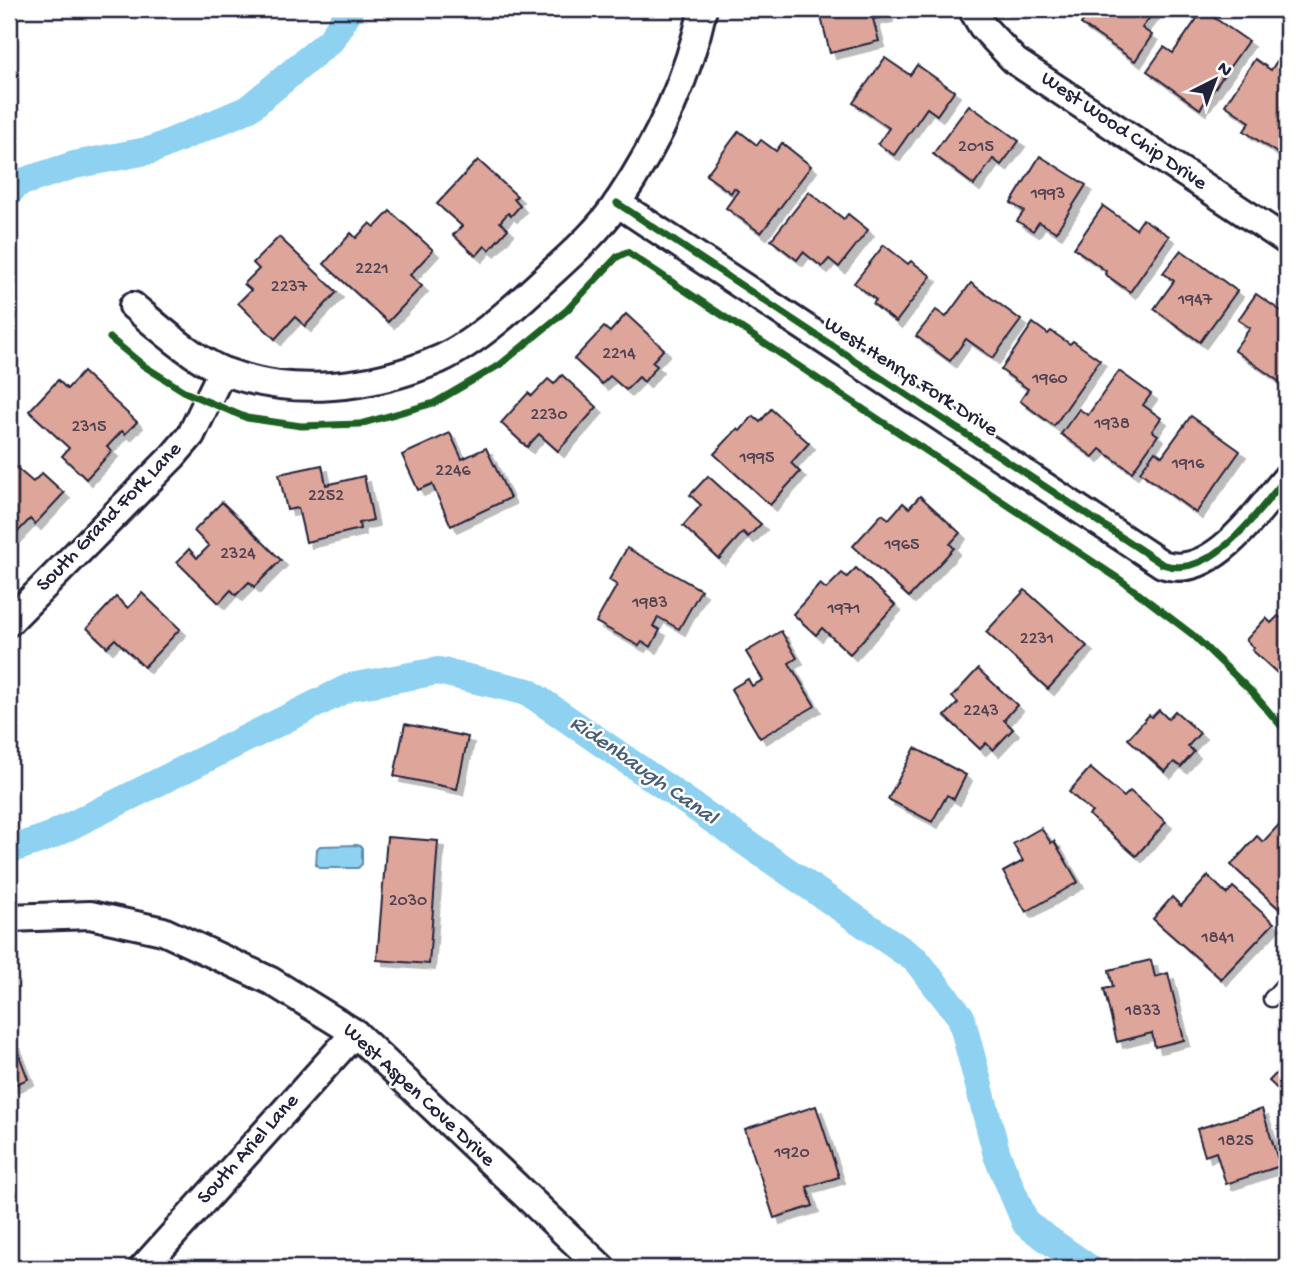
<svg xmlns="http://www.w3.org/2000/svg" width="1296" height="1277" viewBox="0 0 1296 1277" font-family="'Gochi Hand',sans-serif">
<defs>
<filter id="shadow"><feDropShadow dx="6" dy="6" stdDeviation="0" flood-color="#0004"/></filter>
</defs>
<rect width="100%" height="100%" fill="#fff"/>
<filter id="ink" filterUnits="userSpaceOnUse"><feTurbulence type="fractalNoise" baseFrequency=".0143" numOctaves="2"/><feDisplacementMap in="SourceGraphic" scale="14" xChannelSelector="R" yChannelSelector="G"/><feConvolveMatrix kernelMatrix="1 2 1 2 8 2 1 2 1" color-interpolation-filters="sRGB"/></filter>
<g filter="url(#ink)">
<polygon fill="#8ed1f0" stroke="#638ba8" stroke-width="2" points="358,845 362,848 362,864 358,868 321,868 316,865 317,849 320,846"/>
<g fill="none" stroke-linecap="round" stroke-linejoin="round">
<g stroke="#8ed1f0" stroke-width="28">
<polyline points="9,193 16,184 74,165 152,150 248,109 331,40 350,9"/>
<polyline points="9,850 48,837 350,687 438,671 528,692 916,960 961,1017 997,1155 1026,1224 1089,1268"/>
</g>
</g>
<g fill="#dea59a" stroke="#22223b" stroke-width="2" filter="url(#shadow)">
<polygon points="819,9 885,9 887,16 873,19 879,41 830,53"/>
<polygon points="1091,9 1156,9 1142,28 1152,35 1135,61 1081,24"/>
<polygon points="1203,10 1248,41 1200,109 1147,71 1164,47 1173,53"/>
<polygon points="885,58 910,75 917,65 954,91 937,115 927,108 894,155 878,144 889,128 853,103"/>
<polygon points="1255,59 1271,70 1277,61 1287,68 1287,143 1280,155 1244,131 1250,122 1225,105"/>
<polygon points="969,105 1019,141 1001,165 993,159 974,185 933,154"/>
<polygon points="739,131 757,145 761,140 776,151 782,143 811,166 761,233 726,208 738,191 734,188 731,193 706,175"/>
<polygon points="1040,156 1086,185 1056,232 1039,222 1033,231 1017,221 1024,211 1011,203"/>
<polygon points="478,160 517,196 514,199 520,206 511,216 508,213 500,222 508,229 489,250 485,246 476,256 453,235 462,226 437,204"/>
<polygon points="809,192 844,219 848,214 868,230 839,267 829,259 822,267 803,252 797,260 771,240"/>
<polygon points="1103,206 1136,229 1143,219 1169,236 1130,292 1105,274 1106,271 1074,248"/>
<polygon points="390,211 433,250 410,275 422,286 388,322 324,264 351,233 356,238 370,223 375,227"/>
<polygon points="279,237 337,292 305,326 295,317 275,339 238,303 251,290 244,284 259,269 253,263"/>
<polygon points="884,245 908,264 911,261 931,276 896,322 873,304 876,300 854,283"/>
<polygon points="1181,250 1237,291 1200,342 1154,309 1174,281 1163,273"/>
<polygon points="971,283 1021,320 993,358 966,339 950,361 916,336 936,310 946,317"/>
<polygon points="1256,294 1287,315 1287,387 1234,350 1250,328 1238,320"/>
<polygon points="626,314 664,349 652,362 657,366 644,382 639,377 626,390 610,376 602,384 574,359 604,327 610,332"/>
<polygon points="1033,323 1048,334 1051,331 1070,344 1073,341 1100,360 1054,426 1020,401 1028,389 1001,370"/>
<polygon points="1119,371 1151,394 1143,405 1161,418 1152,431 1158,435 1132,472 1100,449 1093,457 1061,434 1079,409 1088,415"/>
<polygon points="83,372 137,422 125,434 122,431 107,447 112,451 86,479 62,456 69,448 29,411 58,380 67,389"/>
<polygon points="562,375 597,407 558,451 539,434 527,447 501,423 528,393 532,396 548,379 554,384"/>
<polygon points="771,409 809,443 791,463 800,472 770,505 714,454 737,429 740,431 753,416 760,422"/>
<polygon points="1191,416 1240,451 1196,513 1140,472 1155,451 1162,456"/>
<polygon points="450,433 462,459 486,448 510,498 451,526 432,484 418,490 402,455"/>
<polygon points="12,464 33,482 42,473 64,493 35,524 30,519 13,537 9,534 9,467"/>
<polygon points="322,465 326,485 364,476 373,520 359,523 360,529 306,542 298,508 287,510 279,474"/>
<polygon points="708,476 761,524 748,537 743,532 719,559 683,526 701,505 690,495"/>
<polygon points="920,496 960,533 950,544 954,548 909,597 853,546 882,514 889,519 903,503 909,508"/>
<polygon points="222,502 281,560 254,587 249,582 236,595 231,590 219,603 177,562 189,549 197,558 209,546 194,531"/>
<polygon points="627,548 701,590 679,629 658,617 653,626 660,630 651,647 642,642 639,646 596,622 617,585 609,580"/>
<polygon points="856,568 895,605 850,654 822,628 816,635 793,614 820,584 826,589 842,573 847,577"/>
<polygon points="1025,590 1087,646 1048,689 986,632"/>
<polygon points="142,593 180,629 144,667 115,639 107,647 87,628 116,597 128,608"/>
<polygon points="1278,616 1287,622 1287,676 1284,679 1252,650 1254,648 1246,640 1266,618 1271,623"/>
<polygon points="781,631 797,658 789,663 815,706 760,738 731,689 748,679 752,686 763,680 746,652"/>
<polygon points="978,669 1017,705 1004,720 1013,729 993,750 986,743 980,749 945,716 958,703 952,697"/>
<polygon points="1159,710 1168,719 1175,711 1200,733 1188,746 1194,752 1181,767 1174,762 1165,772 1128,739 1149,715 1152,717"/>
<polygon points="405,724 468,737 457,789 394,776"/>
<polygon points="915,748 966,775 954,799 947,795 932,822 888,799"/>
<polygon points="1090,768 1124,797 1130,791 1166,822 1136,856 1089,815 1092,812 1069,792"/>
<polygon points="1286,817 1287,913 1286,915 1231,865 1257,836 1263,842"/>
<polygon points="1041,828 1051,843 1054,841 1078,882 1026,912 1003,872 1023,861 1013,844"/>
<polygon points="387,837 438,841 429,964 377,960"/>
<polygon points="1208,876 1227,894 1233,887 1274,923 1221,979 1153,919 1172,897 1181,906"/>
<polygon points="1151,960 1155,977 1168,973 1184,1040 1155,1047 1152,1033 1117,1042 1104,989 1113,987 1109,970"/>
<polygon points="14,1042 28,1079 9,1087 9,1044"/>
<polygon points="1287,1062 1287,1098 1269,1081"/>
<polygon points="816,1106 839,1177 807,1187 813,1206 774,1218 745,1129"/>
<polygon points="1262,1109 1280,1166 1226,1184 1216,1152 1205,1156 1197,1129"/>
</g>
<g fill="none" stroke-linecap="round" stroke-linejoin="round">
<defs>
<polyline id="lane" points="1271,999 1287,981"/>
<g id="street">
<polyline points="972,9 982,26 1015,61 1287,241"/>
<path d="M617,203L1162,564C1212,582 1258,510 1287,477"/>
<path d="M133,306C158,327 194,359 223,371C293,398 373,388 440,359C477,342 519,303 549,275C573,253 600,229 618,202C657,144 688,77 703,9"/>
<polyline points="9,622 173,456 191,435 222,371"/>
<polyline points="9,918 90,915 163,931 271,981 355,1033 602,1268"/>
<polyline points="143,1268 355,1033"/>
</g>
</defs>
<use href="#lane" stroke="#22223b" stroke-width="19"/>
<use href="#street" stroke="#22223b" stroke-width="32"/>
<use href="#lane" stroke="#fff" stroke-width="14"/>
<use href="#street" stroke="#fff" stroke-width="26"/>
<defs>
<g id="cycleway">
<path d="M617,203L1162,564C1212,582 1258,510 1287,477"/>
<polyline points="110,338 144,366 187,393 247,418 301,426 360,424 434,403 501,364 567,310 617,257 627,252 1122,581 1193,635 1253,693 1287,733"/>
</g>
</defs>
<use href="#cycleway" stroke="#fff" stroke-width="11"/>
<use href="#cycleway" stroke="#1b5e20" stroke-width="7"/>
</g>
</g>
<g text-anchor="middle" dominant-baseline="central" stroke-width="5" stroke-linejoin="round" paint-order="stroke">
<g font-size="18" fill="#514353">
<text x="976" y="147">2015</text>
<text x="1048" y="194">1993</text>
<text x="372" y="269">2221</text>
<text x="289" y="287">2237</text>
<text x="1195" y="300">1947</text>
<text x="619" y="354">2214</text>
<text x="1050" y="379">1960</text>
<text x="549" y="415">2230</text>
<text x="1112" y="424">1938</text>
<text x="89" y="427">2315</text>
<text x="757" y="458">1995</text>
<text x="1188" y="464">1916</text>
<text x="453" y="471">2246</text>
<text x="326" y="496">2252</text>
<text x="902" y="545">1965</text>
<text x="238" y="554">2324</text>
<text x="650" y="603">1983</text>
<text x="844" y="609">1971</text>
<text x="1037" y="639">2231</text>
<text x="981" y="711">2243</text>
<text x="408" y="901">2030</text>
<text x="1218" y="938">1841</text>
<text x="1143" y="1011">1833</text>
<text x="1236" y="1141">1825</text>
<text x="792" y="1153">1920</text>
</g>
<g font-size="21" fill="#22223b" stroke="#fff">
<text transform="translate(1123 132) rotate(34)">West Wood Chip Drive</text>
<text transform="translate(910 378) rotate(33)">West Henrys Fork Drive</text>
<text transform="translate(110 518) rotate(-46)">South Grand Fork Lane</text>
<text transform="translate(418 1096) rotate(43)">West Aspen Cove Drive</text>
<text transform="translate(249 1150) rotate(-48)">South Ariel Lane</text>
</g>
<g font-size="23" font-style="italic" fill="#485f7a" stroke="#fff">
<text transform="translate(643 771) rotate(35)">Ridenbaugh Canal</text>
</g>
</g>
<rect width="1296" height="1277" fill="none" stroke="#fff" stroke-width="35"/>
<rect x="18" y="18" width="1261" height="1242" fill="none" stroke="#22223b" stroke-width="2.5" filter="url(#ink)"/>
<g transform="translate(1215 80) rotate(42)" stroke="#ffffff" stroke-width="5" paint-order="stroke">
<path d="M0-5L12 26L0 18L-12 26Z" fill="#22223b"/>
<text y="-10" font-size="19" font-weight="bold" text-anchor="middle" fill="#22223b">N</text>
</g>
</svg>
